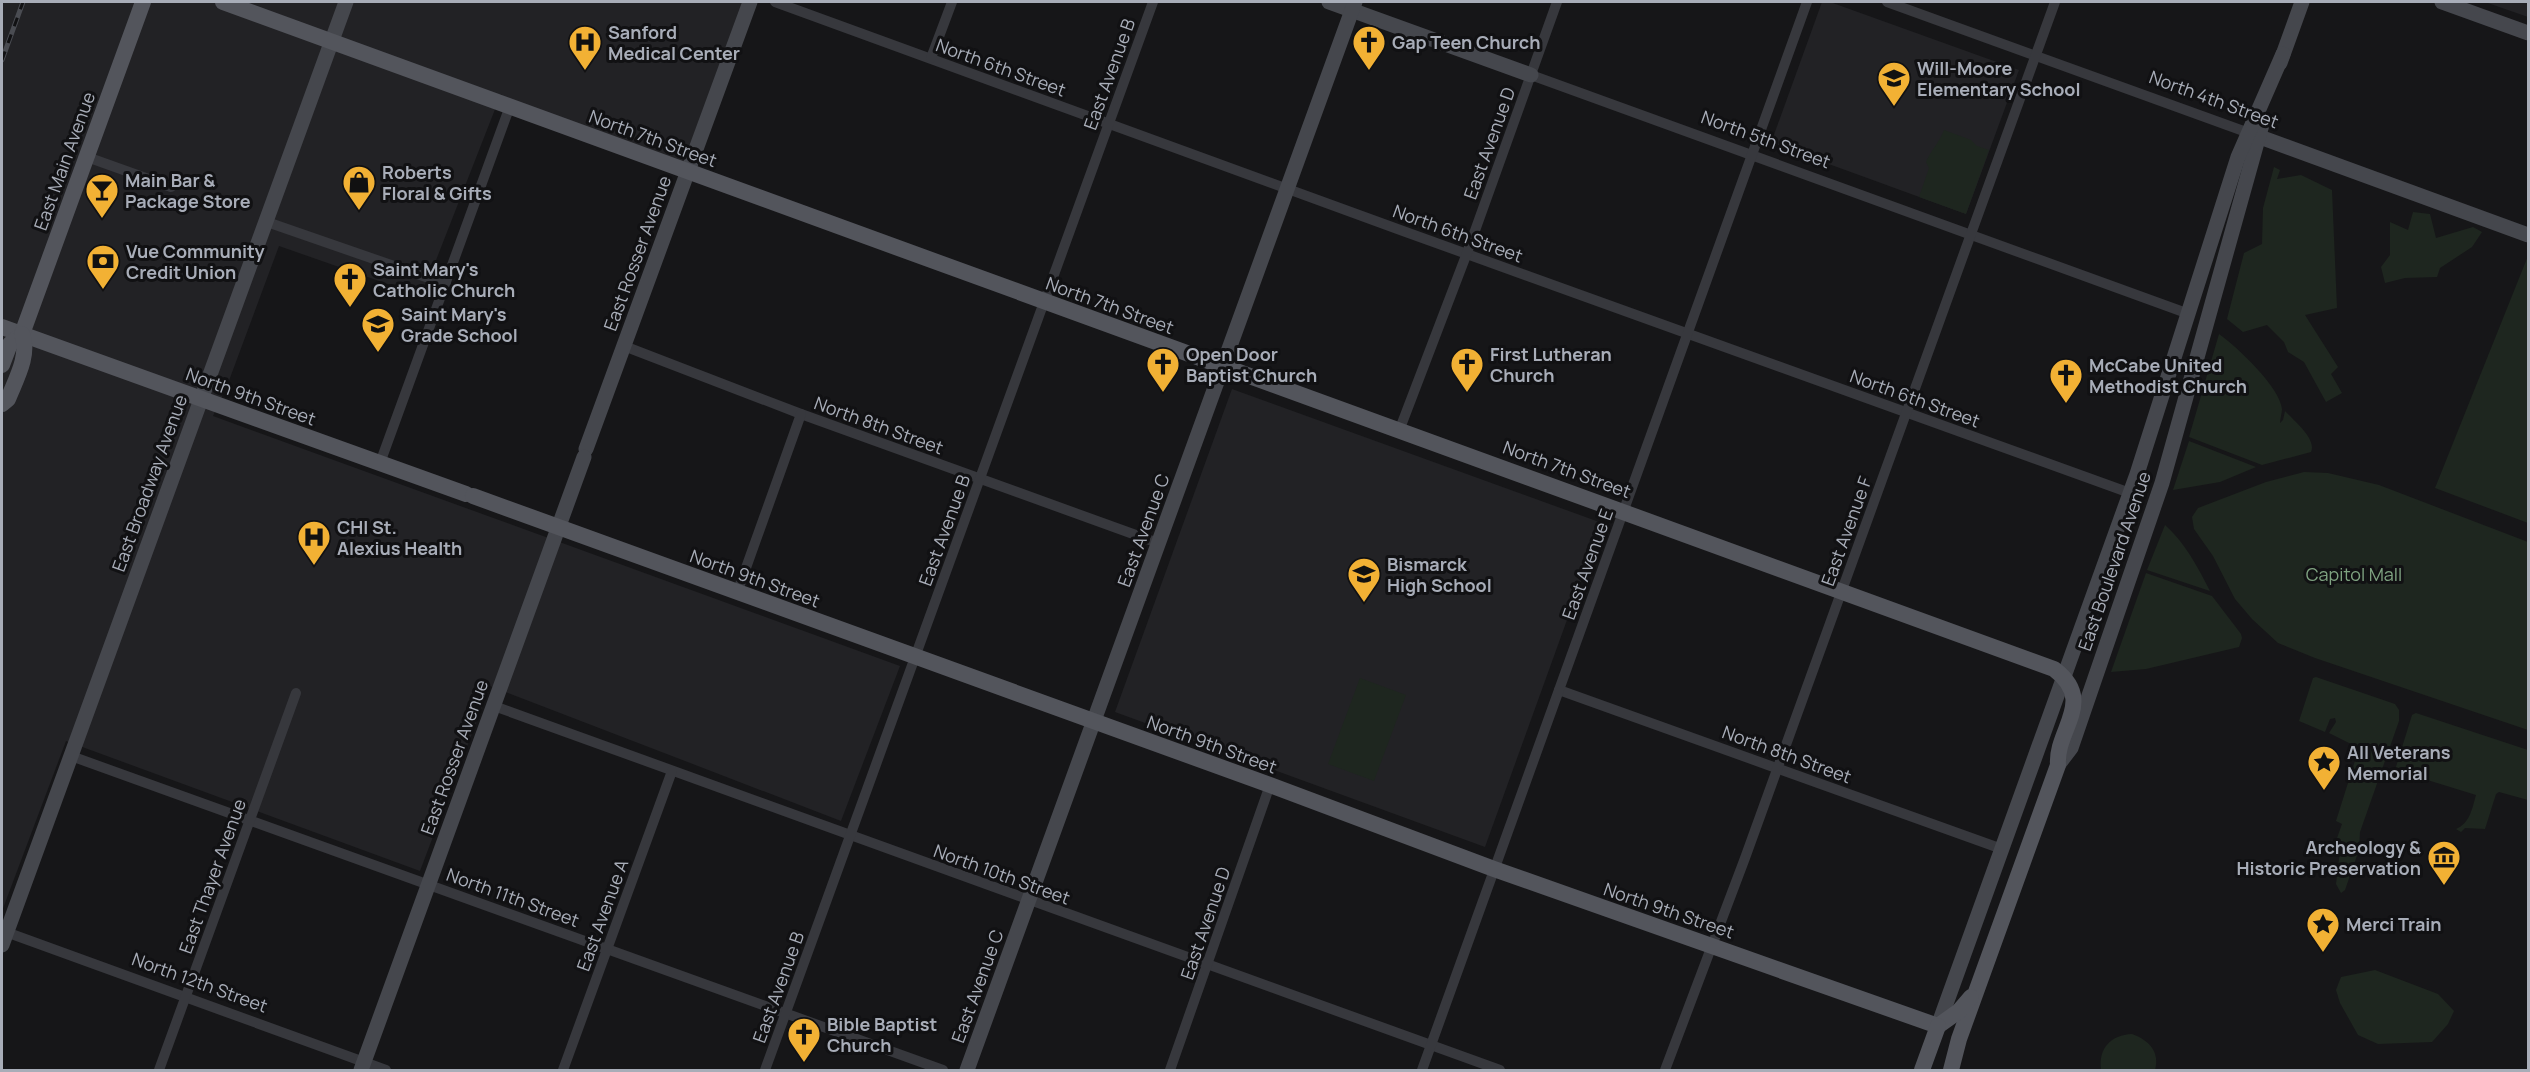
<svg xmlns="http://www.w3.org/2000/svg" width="2530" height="1072" viewBox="0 0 2530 1072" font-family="Manrope,sans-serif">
<rect width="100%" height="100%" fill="#161618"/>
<g fill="#222225">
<polygon points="2,2 750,2 688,171 510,106 501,94 422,296 279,246 227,386 213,416 900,666 841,821 490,686 420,871 66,741 2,911"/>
<polygon points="1822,2 1830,2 2019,70 1966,214 1771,143"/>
<polygon points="2485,2 2528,2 2528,17"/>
<polygon points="1232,389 1602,523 1485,847 1115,712"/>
</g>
<g fill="#1e261f">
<path d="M1944,130L1971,140L1977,146L1989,150L1966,214L1919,197L1929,168L1926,162C1931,150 1939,143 1944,130Z"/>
<polygon points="2274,167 2280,170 2277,179 2301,175 2332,190 2337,308 2305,315 2338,367 2331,374 2342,393 2326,402 2304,362 2288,352 2284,342 2267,325 2243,332 2227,319 2244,253 2262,244 2263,208"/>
<polygon points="2413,212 2430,214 2436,238 2473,227 2482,232 2472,247 2440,268 2437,277 2405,278 2385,283 2381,267 2390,255 2390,222 2408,230"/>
<polygon points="2528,256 2528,523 2435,488"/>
<path d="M2219,334C2237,347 2280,387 2282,409C2282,413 2280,419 2280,423L2283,420L2285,411C2294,421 2317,439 2311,452L2262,465L2189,437Z"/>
<polygon points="2189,441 2256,467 2220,482 2173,490"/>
<polygon points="2304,472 2328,473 2379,485 2528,542 2528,730 2315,658 2278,643 2252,619 2235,599 2213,556 2194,529 2192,517 2198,508 2266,482"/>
<path d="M2165,525C2186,544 2197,566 2210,591L2147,570Z"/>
<polygon points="2146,573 2212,596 2241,634 2242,638 2239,647 2146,669 2111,672"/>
<polygon points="2316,677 2395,704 2399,710 2399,721 2360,832 2359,850 2345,890 2341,893 2336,884 2340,851 2337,838 2342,824 2336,821 2359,748 2329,733 2336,722 2335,718 2330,719 2325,732 2299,721 2313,678"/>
<polygon points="1360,678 1406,695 1374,781 1328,764"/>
<path d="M2416,713L2528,750V800L2499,792L2496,794L2485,829L2465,828L2461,832L2456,829C2470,823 2472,809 2476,795L2395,770L2412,715Z"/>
<polygon points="2375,970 2438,994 2454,1011 2448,1024 2432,1042 2378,1044 2358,1035 2340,1003 2336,990 2341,977"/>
<path d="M2132,1034C2149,1040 2160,1052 2155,1070H2101C2098,1048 2111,1035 2132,1034Z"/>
</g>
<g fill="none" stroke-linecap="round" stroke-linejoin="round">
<g stroke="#37383d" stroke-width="10">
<polyline points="775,2 1403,231 2130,493"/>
<polyline points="1887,2 2249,133"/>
<polyline points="931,58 952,2"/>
<polyline points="1531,75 2189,314"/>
<polyline points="87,157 171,187"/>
<polyline points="267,222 446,284"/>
<polyline points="624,346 801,414 1158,543"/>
<polyline points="1399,431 1467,253 1557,2"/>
<polyline points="380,463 510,106"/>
<polyline points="737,593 801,414"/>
<polyline points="1559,690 2002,849"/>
<polyline points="494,706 1500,1070"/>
<polyline points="71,756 943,1070"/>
<polyline points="6,932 386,1070"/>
<polyline points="159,1070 296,693"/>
<polyline points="563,1070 672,771"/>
<polyline points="765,1070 1153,2"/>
<polyline points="1170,1070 1270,785"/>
<polyline points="1422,1070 1807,2"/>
<polyline points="1665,1070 1745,858 2055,2"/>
</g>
<g stroke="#45474d" stroke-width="15">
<polyline points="1329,2 1531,75"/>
<polyline points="2442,2 2528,33"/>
<polyline points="2280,63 2302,2"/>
<polyline points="2249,133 2528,235"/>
<polyline points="586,449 750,2"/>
<polyline points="2058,765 2071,748 2162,483 2263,121"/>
<polyline points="2,945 346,2"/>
<polyline points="1938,1026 2137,474 2238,157 2283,54"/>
<polyline points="361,1070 584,457"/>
<polyline points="967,1070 1355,2"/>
</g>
<g stroke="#53555c" stroke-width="16">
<path d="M223,2L2054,669C2097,701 2055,730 2058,765L1959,1039L1951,1070"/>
<polyline points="2,327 466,494"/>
<polyline points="2,365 10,344 22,334 143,2"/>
<path d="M2,404L8,399C16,379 30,355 22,334"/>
<polyline points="473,496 1270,785 1494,869 1938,1026"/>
<polyline points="1938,1026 1959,1011 1971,997"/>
<polyline points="1922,1070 1938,1026"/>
</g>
<defs>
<polyline id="rail" points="2,60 23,2"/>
</defs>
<use href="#rail" stroke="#4a4c52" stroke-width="5"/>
<use href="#rail" stroke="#111113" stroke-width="3" stroke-dasharray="9" stroke-linecap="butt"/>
</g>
<defs>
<symbol id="hospital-pin" viewBox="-11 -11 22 30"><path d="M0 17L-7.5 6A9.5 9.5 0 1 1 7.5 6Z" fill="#f2b134" stroke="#111113"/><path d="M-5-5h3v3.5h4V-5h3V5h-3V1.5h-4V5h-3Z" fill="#111"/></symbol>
<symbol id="church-pin" viewBox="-11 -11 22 30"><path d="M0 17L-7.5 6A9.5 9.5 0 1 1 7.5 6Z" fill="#f2b134" stroke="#111113"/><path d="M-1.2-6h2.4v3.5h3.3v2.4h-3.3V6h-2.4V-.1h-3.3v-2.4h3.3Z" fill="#111"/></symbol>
<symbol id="school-pin" viewBox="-11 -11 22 30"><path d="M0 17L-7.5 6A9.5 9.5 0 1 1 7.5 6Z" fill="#f2b134" stroke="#111113"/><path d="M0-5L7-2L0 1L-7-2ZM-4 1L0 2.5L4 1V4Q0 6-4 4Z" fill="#111"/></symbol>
<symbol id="shop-pin" viewBox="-11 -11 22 30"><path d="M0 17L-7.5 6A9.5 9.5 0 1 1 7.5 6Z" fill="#f2b134" stroke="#111113"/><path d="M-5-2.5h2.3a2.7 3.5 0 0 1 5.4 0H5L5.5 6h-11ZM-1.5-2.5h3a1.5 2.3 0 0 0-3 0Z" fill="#111"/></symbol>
<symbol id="bar-pin" viewBox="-11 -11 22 30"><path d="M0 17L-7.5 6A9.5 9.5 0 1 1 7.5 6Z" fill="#f2b134" stroke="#111113"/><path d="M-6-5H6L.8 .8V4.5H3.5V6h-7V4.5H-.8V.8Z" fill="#111"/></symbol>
<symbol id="bank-pin" viewBox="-11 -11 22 30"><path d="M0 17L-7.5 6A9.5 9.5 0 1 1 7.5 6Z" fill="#f2b134" stroke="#111113"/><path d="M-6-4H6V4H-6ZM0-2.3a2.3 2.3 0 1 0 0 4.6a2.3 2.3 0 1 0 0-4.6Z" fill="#111"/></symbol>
<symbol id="sight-pin" viewBox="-11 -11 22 30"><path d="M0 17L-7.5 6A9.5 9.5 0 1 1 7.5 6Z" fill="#f2b134" stroke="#111113"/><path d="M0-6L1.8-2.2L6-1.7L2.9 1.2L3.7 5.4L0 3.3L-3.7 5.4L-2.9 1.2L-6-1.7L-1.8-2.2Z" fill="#111"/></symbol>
<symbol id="museum-pin" viewBox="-11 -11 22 30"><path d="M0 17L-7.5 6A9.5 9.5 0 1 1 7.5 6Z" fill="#f2b134" stroke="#111113"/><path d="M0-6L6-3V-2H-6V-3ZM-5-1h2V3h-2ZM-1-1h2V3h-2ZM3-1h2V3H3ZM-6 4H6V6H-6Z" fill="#111"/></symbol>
</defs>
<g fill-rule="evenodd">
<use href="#hospital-pin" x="566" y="23" width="38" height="52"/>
<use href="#church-pin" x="1350" y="23" width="38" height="52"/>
<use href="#school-pin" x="1875" y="59" width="38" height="52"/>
<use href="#shop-pin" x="340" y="163" width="38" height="52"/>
<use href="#bar-pin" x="83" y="171" width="38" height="52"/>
<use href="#bank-pin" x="84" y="242" width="38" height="52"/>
<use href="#church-pin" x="331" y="260" width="38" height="52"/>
<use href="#school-pin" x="359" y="305" width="38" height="52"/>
<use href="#church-pin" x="1144" y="345" width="38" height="52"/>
<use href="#church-pin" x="1448" y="345" width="38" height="52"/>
<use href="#church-pin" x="2047" y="356" width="38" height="52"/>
<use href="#hospital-pin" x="295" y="518" width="38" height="52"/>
<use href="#school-pin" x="1345" y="555" width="38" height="52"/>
<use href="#sight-pin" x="2305" y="743" width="38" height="52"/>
<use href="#museum-pin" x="2425" y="838" width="38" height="52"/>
<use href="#sight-pin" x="2304" y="905" width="38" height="52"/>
<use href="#church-pin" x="785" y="1015" width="38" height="52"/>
</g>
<g text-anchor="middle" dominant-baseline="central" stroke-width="6" stroke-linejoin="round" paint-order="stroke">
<g font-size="18" font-weight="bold" fill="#a8adb8" stroke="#111113" text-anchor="start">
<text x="608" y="32">Sanford<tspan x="608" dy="21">Medical Center</tspan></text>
<text x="1392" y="42">Gap Teen Church</text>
<text x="1917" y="68">Will-Moore<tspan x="1917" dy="21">Elementary School</tspan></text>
<text x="382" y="172">Roberts<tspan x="382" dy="21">Floral &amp; Gifts</tspan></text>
<text x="125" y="180">Main Bar &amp;<tspan x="125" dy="21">Package Store</tspan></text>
<text x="126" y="251">Vue Community<tspan x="126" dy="21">Credit Union</tspan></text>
<text x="373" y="269">Saint Mary's<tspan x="373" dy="21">Catholic Church</tspan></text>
<text x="401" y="314">Saint Mary's<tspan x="401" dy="21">Grade School</tspan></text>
<text x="1186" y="354">Open Door<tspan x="1186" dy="21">Baptist Church</tspan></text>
<text x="1490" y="354">First Lutheran<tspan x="1490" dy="21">Church</tspan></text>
<text x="2089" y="365">McCabe United<tspan x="2089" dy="21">Methodist Church</tspan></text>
<text x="337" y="527">CHI St.<tspan x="337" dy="21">Alexius Health</tspan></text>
<text x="1387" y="564">Bismarck<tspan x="1387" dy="21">High School</tspan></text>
<text x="2347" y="752">All Veterans<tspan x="2347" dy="21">Memorial</tspan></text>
<text x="2421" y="847" text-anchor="end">Archeology &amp;<tspan x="2421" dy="21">Historic Preservation</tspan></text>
<text x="2346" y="924">Merci Train</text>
<text x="827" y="1024">Bible Baptist<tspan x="827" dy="21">Church</tspan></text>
</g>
<g font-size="18" fill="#a8adb8" stroke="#111113">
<text transform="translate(1001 67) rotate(20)">North 6th Street</text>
<text transform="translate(1109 74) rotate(-70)">East Avenue B</text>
<text transform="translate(2214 99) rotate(20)">North 4th Street</text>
<text transform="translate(653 138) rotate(20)">North 7th Street</text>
<text transform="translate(1766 139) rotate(20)">North 5th Street</text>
<text transform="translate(1489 143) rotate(-70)">East Avenue D</text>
<text transform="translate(64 161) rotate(-70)">East Main Avenue</text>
<text transform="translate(1458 233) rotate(20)">North 6th Street</text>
<text transform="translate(637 253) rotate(-70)">East Rosser Avenue</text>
<text transform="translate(1110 305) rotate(20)">North 7th Street</text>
<text transform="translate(251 396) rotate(20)">North 9th Street</text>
<text transform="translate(1915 398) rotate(20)">North 6th Street</text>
<text transform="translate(879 425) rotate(20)">North 8th Street</text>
<text transform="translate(1567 469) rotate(20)">North 7th Street</text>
<text transform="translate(149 483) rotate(-70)">East Broadway Avenue</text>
<text transform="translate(944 530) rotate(-70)">East Avenue B</text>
<text transform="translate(1143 530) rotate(-70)">East Avenue C</text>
<text transform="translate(1846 531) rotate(-70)">East Avenue F</text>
<text transform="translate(2114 561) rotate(-71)">East Boulevard Avenue</text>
<text transform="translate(1587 564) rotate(-70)">East Avenue E</text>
<text transform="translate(755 578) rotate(20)">North 9th Street</text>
<text transform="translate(1212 744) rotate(20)">North 9th Street</text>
<text transform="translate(1787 754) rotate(20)">North 8th Street</text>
<text transform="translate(454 757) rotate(-70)">East Rosser Avenue</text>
<text transform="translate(1002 874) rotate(20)">North 10th Street</text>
<text transform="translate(212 876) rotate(-70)">East Thayer Avenue</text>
<text transform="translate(513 897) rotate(20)">North 11th Street</text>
<text transform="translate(1669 910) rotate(19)">North 9th Street</text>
<text transform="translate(602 915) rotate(-70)">East Avenue A</text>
<text transform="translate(1205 923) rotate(-71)">East Avenue D</text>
<text transform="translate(200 982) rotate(20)">North 12th Street</text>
<text transform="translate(977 986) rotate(-70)">East Avenue C</text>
<text transform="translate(778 987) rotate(-70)">East Avenue B</text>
</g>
<g font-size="18" fill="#7fa381" stroke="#111113">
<text x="2354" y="574">Capitol Mall</text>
</g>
</g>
<rect width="2530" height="1072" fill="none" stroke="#a8adb8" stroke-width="6"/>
</svg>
